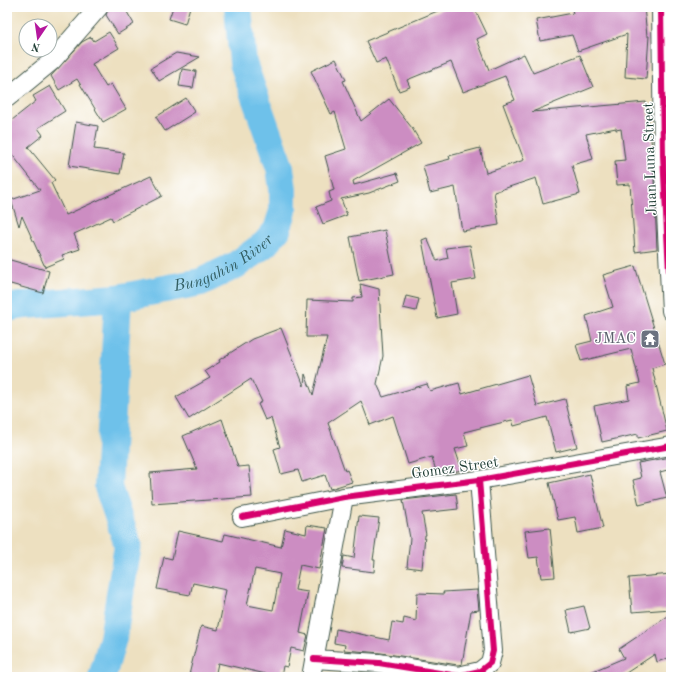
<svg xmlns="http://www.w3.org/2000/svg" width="678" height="684" viewBox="0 0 678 684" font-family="'Old Standard TT',serif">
<rect width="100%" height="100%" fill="#fff"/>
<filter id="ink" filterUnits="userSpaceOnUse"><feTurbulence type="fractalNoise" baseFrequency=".025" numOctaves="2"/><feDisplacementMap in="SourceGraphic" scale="8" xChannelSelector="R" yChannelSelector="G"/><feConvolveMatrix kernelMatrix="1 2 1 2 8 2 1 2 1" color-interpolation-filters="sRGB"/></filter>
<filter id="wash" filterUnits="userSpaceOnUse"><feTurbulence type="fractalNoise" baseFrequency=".012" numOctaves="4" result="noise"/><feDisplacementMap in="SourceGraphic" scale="16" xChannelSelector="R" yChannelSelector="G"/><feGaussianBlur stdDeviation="0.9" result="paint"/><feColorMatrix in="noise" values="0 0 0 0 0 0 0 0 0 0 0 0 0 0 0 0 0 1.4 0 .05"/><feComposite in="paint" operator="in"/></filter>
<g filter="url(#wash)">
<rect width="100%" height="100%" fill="#ede0c0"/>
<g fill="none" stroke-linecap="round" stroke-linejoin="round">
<g stroke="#6ec1ea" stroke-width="28">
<path id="s1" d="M7,308L25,305L118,298L201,282L236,265L265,244L277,230L283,211V189L280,168L243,63L238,7"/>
<polyline points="102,677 113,638 128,545 108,487 118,298"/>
</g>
</g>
<g id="blocks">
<g fill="#cc8dc2" fill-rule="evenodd">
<polygon points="109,7 124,7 134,24 118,34 106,15"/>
<polygon points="173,7 190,7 185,24 169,19"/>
<polygon points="447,7 474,7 487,34 477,39 489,70 524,54 533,73 580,55 593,87 532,112 646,102 653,155 657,249 635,252 630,184 617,185 615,161 625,160 621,129 616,130 616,128 586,134 593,159 572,165 580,194 543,204 536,178 494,192 499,225 462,231 455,187 430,193 423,166 450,159 449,156 480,148 486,173 524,160 503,104 515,100 505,76 463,92 451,62 407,80 410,87 399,91 386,59 376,63 366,41"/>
<polygon points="571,7 644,7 647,36 649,36 646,79 625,77 627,34 578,51 572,35 540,41 536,20 573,13"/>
<polygon points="109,32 119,48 92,64 106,87 111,84 126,109 103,122 77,79 59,90 51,76 82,42 91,37 94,41"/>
<polygon points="176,53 200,57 159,81 151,68"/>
<polygon points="336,59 346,80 343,81 361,121 389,99 412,128 421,143 353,181 354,185 397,173 400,181 369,193 341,199 347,215 323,224 316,207 331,201 329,192 334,190 325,156 346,149 335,112 331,114 311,71"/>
<polygon points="182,69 196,71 193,88 179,86"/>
<polygon points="50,86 65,111 38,128 43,135 28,147 55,180 51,183 66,215 151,176 162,196 113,221 111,217 74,234 80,249 62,255 64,259 45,267 22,216 19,226 11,200 40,190 7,148 7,124 36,101 33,96"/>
<polygon points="186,98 195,112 165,131 156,117"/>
<polygon points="76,122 98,126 94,149 124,153 120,174 69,166"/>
<polygon points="385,230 394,274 359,281 350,237"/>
<polygon points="427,238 437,261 448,258 446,248 470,245 476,279 452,283 457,314 437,318 422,240"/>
<polygon points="7,259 49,271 43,293 7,283"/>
<polygon points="635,266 665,364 652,368 667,431 638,438 638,434 602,442 594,406 629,399 627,386 640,383 631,349 581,361 576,345 592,341 586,316 613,307 603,275"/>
<polygon points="360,284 379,289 383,356 377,384 383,397 427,384 430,391 459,383 462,394 528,375 537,406 565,399 577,447 556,452 547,417 514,426 512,420 464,432 468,446 455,449 462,470 437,475 432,457 408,464 393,416 370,425 361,401 328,423 345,471 347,470 352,482 330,489 325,475 302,482 298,470 281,474 274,449 280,447 271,418 265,420 258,404 262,402 251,379 189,419 176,397 210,378 205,371 220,362 219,360 252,339 281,328 304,386 305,374 313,395 327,337 306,337 307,300 353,302 353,298 362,297"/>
<polygon points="406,296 419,299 416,311 403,308"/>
<polygon points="222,419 238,467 249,466 252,497 152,504 150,473 197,469 183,436"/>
<polygon points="671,457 671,469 660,472 667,498 639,505 633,480 641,478 638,463"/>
<polygon points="590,474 603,528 578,533 575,517 558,520 549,483"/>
<polygon points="456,494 458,509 422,513 426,535 425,535 422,569 407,567 410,538 403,500"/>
<polygon points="359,516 379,518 373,560 375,560 374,572 342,568 344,556 354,558"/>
<path d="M307,525L327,528L319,569L300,565L295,590L308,592L300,633L308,635L304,651L291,648L287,667L283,666L281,677H265L266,674L218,663L215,677L189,675L201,626L218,630L226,590L193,583L190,595L157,589L164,557L172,559L178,531L223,541L225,534L281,547L285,529L306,534ZM255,569L280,574L273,610L247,605Z"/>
<polygon points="550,528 555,577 541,578 538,557 529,558 525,531"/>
<polygon points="671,574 671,609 632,612 629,578"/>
<polygon points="477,590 479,610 471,611 462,664 458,665 381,653 344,650 345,645 334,643 336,629 389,640 392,622 403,624 404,618 416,621 417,593 444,594 443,592"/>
<polygon points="584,606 590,628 571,632 566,610"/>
<polygon points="671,614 671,657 657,662 655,654 620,677 579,677 624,658 619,649"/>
</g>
</g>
</g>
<g filter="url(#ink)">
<use href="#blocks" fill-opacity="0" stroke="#3e5549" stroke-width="1"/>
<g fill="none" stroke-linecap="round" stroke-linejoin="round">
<defs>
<g id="street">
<polyline points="661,7 663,155 671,311"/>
<polyline points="7,98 52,61 99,7"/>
<polyline points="242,517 344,497 479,480 671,446"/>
<polyline points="314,659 379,663 458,676 480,671 490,663 493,651 479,480"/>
<polyline points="311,677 344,497"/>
</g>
</defs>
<use href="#street" stroke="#3e5549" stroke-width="20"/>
<use href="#street" stroke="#fff" stroke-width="18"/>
<defs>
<g id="cycleway">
<polyline points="661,7 663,155 671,311"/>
<polyline points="242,517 344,497 479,480 671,446"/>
<polyline points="314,659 379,663 458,676 480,671 490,663 493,651 479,480"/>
</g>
</defs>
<use href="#cycleway" stroke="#fff" stroke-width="8"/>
<use href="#cycleway" stroke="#d6006c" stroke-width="6"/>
</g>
</g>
<defs>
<symbol id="temple-square" viewBox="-11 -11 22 22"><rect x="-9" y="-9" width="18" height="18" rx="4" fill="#6b7280" stroke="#fff"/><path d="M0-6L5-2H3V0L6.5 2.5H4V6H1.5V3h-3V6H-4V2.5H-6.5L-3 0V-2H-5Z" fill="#fff"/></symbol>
</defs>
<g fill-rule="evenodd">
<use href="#temple-square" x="639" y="328" width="22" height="22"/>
</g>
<g text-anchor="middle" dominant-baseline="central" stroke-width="3" stroke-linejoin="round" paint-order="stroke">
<g font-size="15" fill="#1f3d34" stroke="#fff">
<text transform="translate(651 159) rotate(-92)">Juan Luna Street</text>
<text transform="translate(455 469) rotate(-8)">Gomez Street</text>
</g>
<g font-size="15" fill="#5b616d" stroke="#fff" text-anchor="end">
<text x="636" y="339">JMAC</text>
</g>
<g font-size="16" font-style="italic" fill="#335e62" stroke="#fff">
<text stroke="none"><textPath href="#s1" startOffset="224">Bungahin River</textPath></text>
</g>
</g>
<rect width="678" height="684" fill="none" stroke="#fff" stroke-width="24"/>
<g transform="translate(38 38) rotate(193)"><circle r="19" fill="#ffffff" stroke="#a5b1ae"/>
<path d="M0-3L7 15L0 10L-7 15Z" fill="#b5179e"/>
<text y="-6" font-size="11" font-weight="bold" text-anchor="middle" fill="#1f3d34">N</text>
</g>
</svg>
